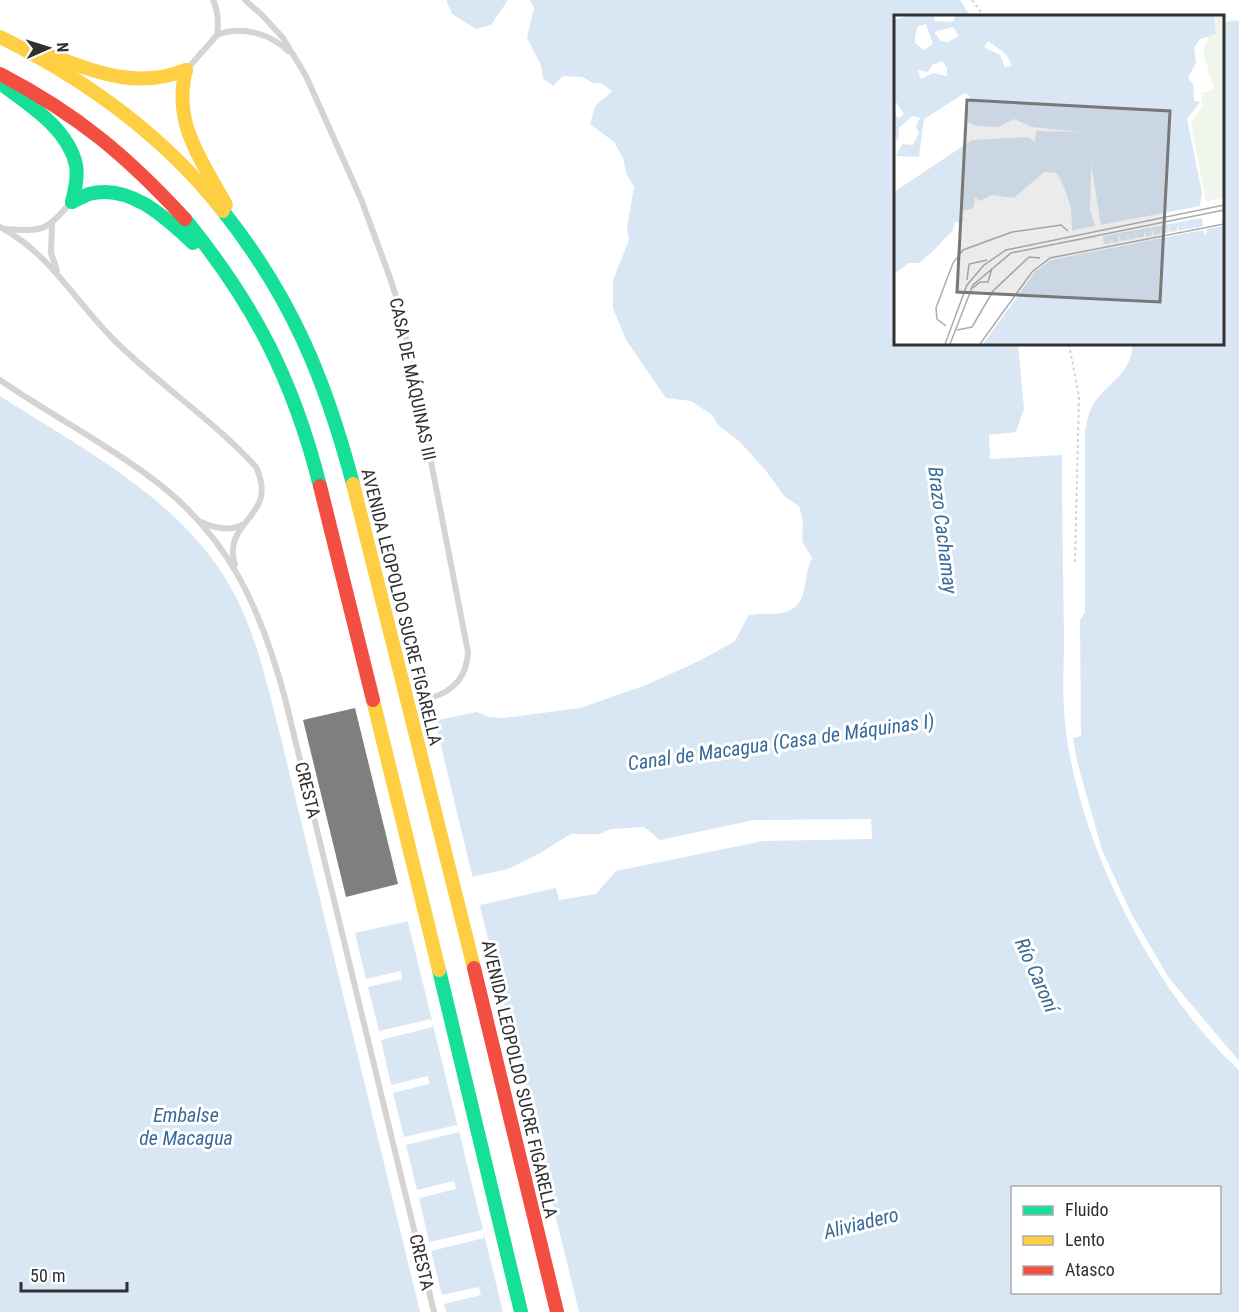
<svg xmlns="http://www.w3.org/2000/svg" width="1239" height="1312" viewBox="0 0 1239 1312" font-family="'Roboto Condensed',sans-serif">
<rect width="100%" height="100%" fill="#fff"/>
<g fill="#d9e7f4" fill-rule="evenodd">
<polygon points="446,0 508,0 491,25 476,29 452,14"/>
<path d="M530,0H960L970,16H896V344H1018L1024,409L1016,432L989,435L990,459L1062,455C1062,515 1063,576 1064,637C1064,665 1062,695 1065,723C1077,840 1152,991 1239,1070V1312H446L444,1304L481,1295L479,1287L442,1295L431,1251L484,1238L483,1230L429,1242L419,1198L456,1189L454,1181L417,1190L406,1145L459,1132L457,1125L404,1137L393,1093L429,1084L428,1076L391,1085L381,1040L433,1027L431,1019L379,1031L368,987L402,979L401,971L366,979L355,933L556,888L559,900L596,894L616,871L763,841L872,839L871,819L754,820L660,840L644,827L611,829L599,834H571L540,853L508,869L401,892L363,735L477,712L489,717L504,718L580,708L646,685L699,661L735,641L748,616C760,612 770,615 782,613C811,607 801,579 812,558L802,541L803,522L799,506L785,497L766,471L740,442L718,425L712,415L691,401L666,398L626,340L613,308V280L629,240L627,227L634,187L626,173L623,158L614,142L590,124L595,106L612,91L601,83H593L582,77L563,76L553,86L543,78L541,65L527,38L534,8ZM1012,1188H1220V1292H1012Z"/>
<path d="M1235,20L1239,21V1061L1169,978L1132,915L1102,850L1077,761L1073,738L1081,736L1080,620L1085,612V431C1087,423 1088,414 1092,407C1101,387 1134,374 1132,344H1222V23Z"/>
<path d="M0,396C87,452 189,503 237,599C258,641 268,689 280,734L420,1312H0Z"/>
</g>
<g fill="#fff">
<polygon points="434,717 473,879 402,895 362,732"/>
<polygon points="479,902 579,1312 503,1312 407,918"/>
</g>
<polygon fill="#7f7f7f" points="355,708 398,884 346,897 303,720"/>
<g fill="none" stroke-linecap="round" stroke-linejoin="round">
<g stroke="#d4d4d4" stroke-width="2" stroke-dasharray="3 3" stroke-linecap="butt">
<polyline points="972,0 984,16"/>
<polyline points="1069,344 1079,397 1075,562"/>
</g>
<g stroke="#d4d4d4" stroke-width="6">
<path d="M213,0C218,11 219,22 217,35"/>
<path d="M245,0L262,15L283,38L306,76L361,199L389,275L399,306L414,374L468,652C467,676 454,691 431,698"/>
<path d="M188,68L217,35C241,25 271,34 288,51"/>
<polyline points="52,223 51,253 57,270"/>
<path d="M0,227C50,253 77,304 116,342C161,386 214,421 256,467C280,518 221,519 235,565"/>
<path d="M6,229C44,232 47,230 71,202"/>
<path d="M0,380C49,414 102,441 150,477C229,535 260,607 285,698L434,1312"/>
<path d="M201,522C214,528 228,532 242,525"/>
</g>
<g stroke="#16e098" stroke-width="14">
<path d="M0,83C28,104 68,128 76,165C78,178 75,189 72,202"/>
<path d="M72,202C78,199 84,196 89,194C130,183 166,218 193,243"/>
<path d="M223,211C291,297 325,378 353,484"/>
<path d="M185,219C254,304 293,379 320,486"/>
<polyline points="439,970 521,1312"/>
</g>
<g stroke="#ffcf43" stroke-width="14">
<path d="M0,37C85,79 164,136 223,211"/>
<path d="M46,54C94,71 135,90 186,70"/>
<path d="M186,70C172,124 202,160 226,205"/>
<polyline points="353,484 474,968"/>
<polyline points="373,700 439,970"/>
</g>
<g stroke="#f24e42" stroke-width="14">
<path d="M0,74C77,114 127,156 185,219"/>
<polyline points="320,486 373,700"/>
<polyline points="474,968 557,1312"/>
</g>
</g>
<g text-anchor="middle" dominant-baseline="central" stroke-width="6" stroke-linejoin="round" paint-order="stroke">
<g font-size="18" fill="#303030" stroke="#fff">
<text transform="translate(413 379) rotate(78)">CASA DE MÁQUINAS III</text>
<text transform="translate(402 607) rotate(76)">AVENIDA LEOPOLDO SUCRE FIGARELLA</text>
<text transform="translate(308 790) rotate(76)">CRESTA</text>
<text transform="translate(520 1079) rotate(77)">AVENIDA LEOPOLDO SUCRE FIGARELLA</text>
<text transform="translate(422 1262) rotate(77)">CRESTA</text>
</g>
<g font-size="20" font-style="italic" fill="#376a9a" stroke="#fff">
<text transform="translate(943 530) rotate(83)">Brazo Cachamay</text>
<text transform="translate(781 742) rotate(-8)">Canal de Macagua (Casa de Máquinas I)</text>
<text transform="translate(1037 975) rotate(66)">Río Caroní</text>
<text x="186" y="1115">Embalse<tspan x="186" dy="23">de Macagua</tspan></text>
<text transform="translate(861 1223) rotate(-14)">Aliviadero</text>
</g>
</g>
<g transform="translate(894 15)">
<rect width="330" height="330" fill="#fff"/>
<path d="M321,1H330V182L312,187L297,108L308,92L307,78L320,74L309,37Z" fill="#f1f6ed"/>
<path d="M13,1H40L41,6L58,7L62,1H320L322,19L306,24L300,33L302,48L294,63L299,69L300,86L306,87L293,104L308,178L306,190L309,211L301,213L300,207V213L293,214L291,206L292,214L285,216L283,210V216L276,217L274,209L275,217L268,219L266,213L267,219L260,220L257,212L258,220L252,222L250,216V222L243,223L241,215L242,223L235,225L233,219L234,225L227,226L224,218L225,227L218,228L217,223V228L210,229L197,148L196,195L204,222L179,227L177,193L171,174L163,158L150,157L120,183L97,180L87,186L81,183L79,193L65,197L70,205L64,208L61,206L59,215L37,238L25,248H15L0,259V177L78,125L134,122L141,127L142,116L186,117L138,112L120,104L104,112L82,111L73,107L76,82L71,78L30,104L25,142L2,141L8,129L19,130L25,118L22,111L26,103L18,101L5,113L4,126L0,121V98L5,103L10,99L0,84V5ZM32,9L39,29L30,35L21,28V21L24,11ZM59,12L65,21L54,27L47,26L40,17ZM94,26L112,39L118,51L111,52L106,40L90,32ZM48,46L53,53V61L39,58L27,64L24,55L34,57L38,50ZM330,211V329H89L141,257L157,245L309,215L312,221L313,214Z" fill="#d9e7f4" fill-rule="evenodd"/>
<path d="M306,191L308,203L176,227L175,216Z" fill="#fff"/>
<path fill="none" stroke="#acacac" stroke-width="1.5" d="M73,265L75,249L93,245M79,273L86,267H94L98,253M52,311L43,304L42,293L59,248L69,235L118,217L167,210L174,216M63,315L78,312L99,276L135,242L146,243M51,329L73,270L90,250L112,235L330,190M56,329L79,270L117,238L330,195M86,329L138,257L156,243L330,209"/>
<path fill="#787878" fill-opacity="0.15" stroke="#787878" stroke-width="3" d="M73,85L276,96L266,287L63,277Z"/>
<rect width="330" height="330" fill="none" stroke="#303030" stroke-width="3"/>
</g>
<rect x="1011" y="1186" width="210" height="108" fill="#ffffff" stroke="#acacac" stroke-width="1.5"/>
<rect x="1023" y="1206" width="30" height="9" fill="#16e098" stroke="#acacac" stroke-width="1.5"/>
<text x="1065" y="1216" font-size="18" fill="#303030">Fluido</text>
<rect x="1023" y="1236" width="30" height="9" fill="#ffcf43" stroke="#acacac" stroke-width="1.5"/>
<text x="1065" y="1246" font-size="18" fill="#303030">Lento</text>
<rect x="1023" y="1266" width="30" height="9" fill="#f24e42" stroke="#acacac" stroke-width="1.5"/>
<text x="1065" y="1276" font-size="18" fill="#303030">Atasco</text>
<g transform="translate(48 48) rotate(87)" stroke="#ffffff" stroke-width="4.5" paint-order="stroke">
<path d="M0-4.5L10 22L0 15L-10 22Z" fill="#303030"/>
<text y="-9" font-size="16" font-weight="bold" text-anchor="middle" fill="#303030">N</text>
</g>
<path d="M21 1282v9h106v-9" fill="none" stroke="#303030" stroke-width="3"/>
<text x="30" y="1282" font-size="18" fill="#303030" stroke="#ffffff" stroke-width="4.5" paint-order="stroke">50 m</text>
</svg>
